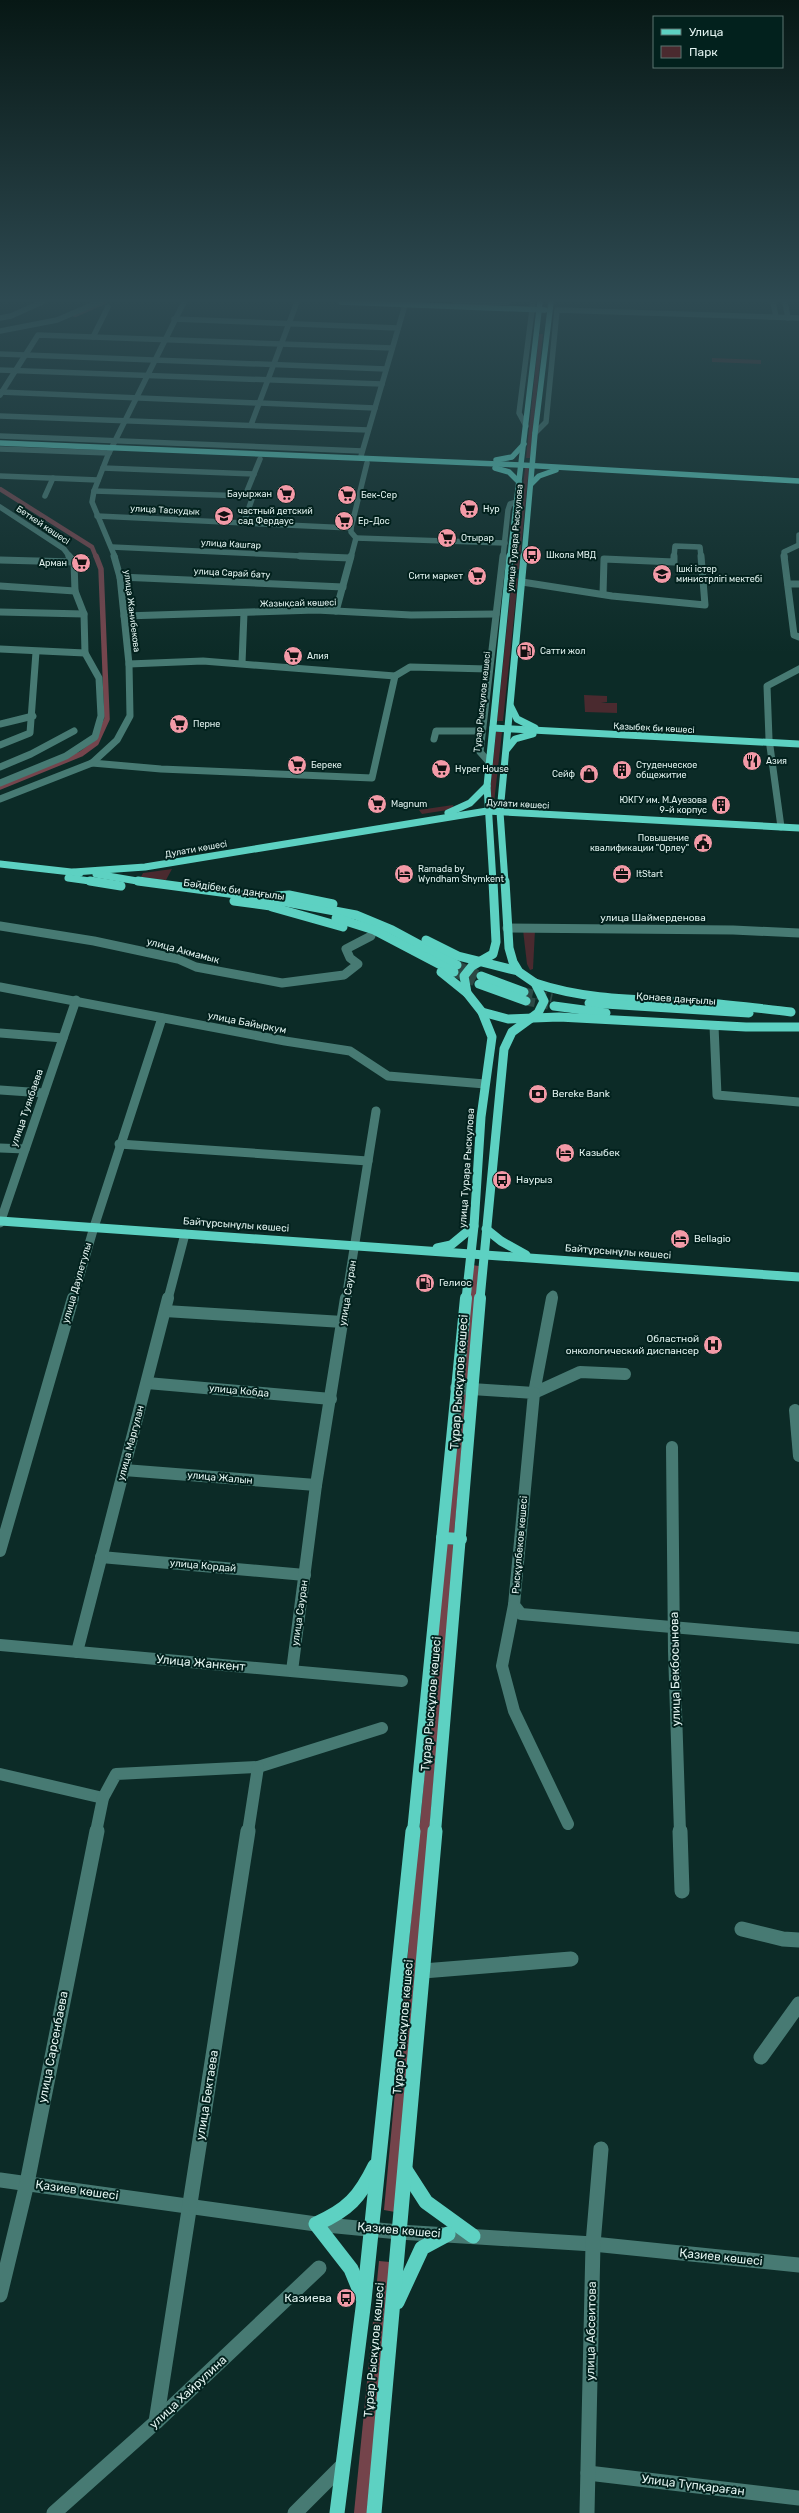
<svg xmlns="http://www.w3.org/2000/svg" width="799" height="2513" viewBox="0 0 799 2513" font-family="Rubik,sans-serif">
<rect width="100%" height="100%" fill="#0c2b27"/>
<g fill="#4a2a2f">
<polygon points="539,334 543,334 530,458 526,458"/>
<polygon points="712,358 761,360 761,364 712,362"/>
<polygon points="525,468 529,468 519,569 514,569"/>
<polygon points="512,578 518,578 503,721 497,721"/>
<polygon points="584,695 607,696 607,702 601,703 617,703 617,713 585,712"/>
<polygon points="496,732 502,732 494,803 489,802"/>
<polygon points="453,805 454,809 422,814 419,810"/>
<polygon points="172,869 166,880 141,877 143,873"/>
<polygon points="523,930 535,930 533,969 530,970 527,964"/>
</g>
<g fill="#74444b">
<polygon points="472,1265 479,1266 469,1380 462,1379"/>
<polygon points="460,1392 467,1392 454,1534 446,1533"/>
<polygon points="446,1544 455,1545 395,2212 384,2210"/>
<polygon points="379,2261 390,2262 367,2513 354,2513"/>
</g>
<g fill="none" stroke-linecap="round" stroke-linejoin="round">
<g stroke="#75454d" stroke-width="4.5">
<polyline points="75,315 105,302"/>
<polyline points="0,489 92,547 96,557"/>
</g>
<polyline stroke="#75454d" stroke-width="5.5" points="0,787 81,754 96,743 107,719 101,569 96,556"/>
<g stroke="#2c4945" stroke-width="9" stroke-dasharray="9 4.5" stroke-linecap="butt">
<polyline points="457,965 481,976"/>
<polyline points="454,972 479,984"/>
<polyline points="524,992 552,998"/>
<polyline points="526,1001 554,1006"/>
</g>
<g stroke="#477a73" stroke-width="5.5">
<polyline points="456,302 486,302"/>
<polyline points="773,302 776,317"/>
<polyline points="785,302 788,318"/>
<polyline points="486,303 508,302"/>
<polyline points="0,318 11,316 42,302"/>
<polyline points="174,319 398,328"/>
<polyline points="0,331 57,320 99,302"/>
<polyline points="93,337 108,307"/>
<polyline points="0,354 386,369"/>
<polyline points="0,370 382,384"/>
<polyline points="0,392 375,408"/>
<polyline points="0,395 38,335 392,348"/>
<polyline points="0,416 368,430"/>
<polyline points="251,425 297,302"/>
<polyline points="526,426 519,413 533,302"/>
<polyline points="535,433 546,422 557,310 799,318"/>
<polyline points="0,436 362,451"/>
<polyline points="0,449 109,453"/>
<polyline points="361,456 405,305"/>
<polyline points="103,468 254,474"/>
<polyline points="0,476 98,480"/>
<polyline points="94,491 248,496 252,499 244,522"/>
<polyline points="45,496 53,478"/>
<polyline points="245,496 260,459"/>
<polyline points="0,507 64,549 70,557"/>
<polyline points="97,516 351,528"/>
<polyline points="799,535 799,543"/>
<polyline points="356,538 505,543"/>
<polyline points="112,547 322,557"/>
<polyline points="115,557 92,502 94,491 108,455 184,302"/>
<polyline points="351,557 356,538 351,532 351,528 367,463"/>
<polyline points="503,557 508,510 510,504 517,502"/>
<polyline points="674,557 675,546 700,547 701,557"/>
<polyline points="785,557 784,552 799,545"/>
</g>
<g stroke="#477a73" stroke-width="7">
<polyline points="300,556 350,558"/>
<polyline points="784,556 794,635 799,637"/>
<polyline points="0,560 74,562"/>
<polyline points="120,577 343,587"/>
<polyline points="522,582 612,596 705,605 701,556"/>
<polyline points="788,584 799,584"/>
<polyline points="0,586 75,591"/>
<polyline points="603,594 604,559 674,562 674,556"/>
<polyline points="336,611 351,556"/>
<polyline points="0,612 84,614"/>
<polyline points="124,616 316,610 411,615 496,614"/>
<polyline points="0,649 85,653"/>
<polyline points="242,663 244,613"/>
<polyline points="129,664 203,661 395,676 410,667 488,669"/>
<polyline points="0,724 33,716"/>
<polyline points="434,739 436,731 481,731"/>
<polyline points="0,745 30,733 36,652"/>
<polyline points="489,762 480,752 503,556"/>
<polyline points="92,763 161,769 372,778 395,676"/>
<polyline points="0,767 31,754 74,731"/>
<polyline points="0,783 66,756 95,737 101,716 99,678 85,653 84,614 75,591 74,562 69,556"/>
<polyline points="0,799 92,763 117,740 130,716 129,664 120,577 114,556"/>
<polyline points="781,827 769,739 767,686 799,669"/>
</g>
<g stroke="#477a73" stroke-width="9">
<polyline points="0,926 94,941 178,959 196,967 282,983 344,975 358,964 350,958 346,949 371,936"/>
<polyline points="507,928 733,930 799,933"/>
<polyline points="0,987 285,1041 350,1051 388,1076 485,1084"/>
<polyline points="714,1026 717,1095 799,1102"/>
<polyline points="0,1033 63,1038"/>
<polyline points="0,1090 44,1093"/>
<polyline points="119,1144 368,1161 346,1299"/>
<polyline points="0,1148 25,1149"/>
<polyline points="368,1161 376,1111"/>
<polyline points="0,1223 76,1000"/>
<polyline points="73,1299 94,1227 162,1018"/>
<polyline points="168,1299 185,1234"/>
<polyline points="552,1299 553,1295"/>
</g>
<g stroke="#477a73" stroke-width="12">
<polyline points="552,1298 534,1393 580,1372 625,1374"/>
<polyline points="165,1311 343,1322"/>
<polyline points="147,1383 331,1399"/>
<polyline points="456,1388 534,1393 514,1605 521,1614 799,1638"/>
<polyline points="795,1410 799,1456"/>
<polyline points="672,1447 674,1651 680,1832"/>
<polyline points="124,1470 316,1485"/>
<polyline points="0,1551 73,1298"/>
<polyline points="101,1557 305,1575"/>
<polyline points="514,1605 502,1666 514,1711 568,1824"/>
<polyline points="0,1645 402,1681"/>
<polyline points="77,1652 168,1298"/>
<polyline points="292,1671 316,1485 346,1298"/>
<polyline points="0,1774 103,1798"/>
<polyline points="96,1832 103,1798 116,1774 258,1767 382,1728"/>
<polyline points="248,1832 258,1767"/>
</g>
<g stroke="#477a73" stroke-width="15">
<polyline points="680,1831 682,1891"/>
<polyline points="742,1929 783,1939 799,1940"/>
<polyline points="423,1971 571,1959"/>
<polyline points="761,2057 799,2004"/>
<polyline points="0,2180 316,2224 399,2232 593,2244 799,2265"/>
<polyline points="0,2295 27,2183 97,1831"/>
<polyline points="156,2422 248,1831"/>
<polyline points="588,2473 799,2498"/>
<polyline points="54,2513 156,2422 319,2268"/>
<polyline points="295,2513 342,2466"/>
<polyline points="587,2513 593,2244 601,2149"/>
</g>
<g stroke="#5dd1c2" stroke-width="5.5">
<polyline points="341,302 545,310"/>
<polyline points="0,443 521,465 799,481"/>
<polyline points="496,460 512,457 524,444"/>
<polyline points="495,468 509,472 519,482"/>
<polyline points="531,484 539,476 556,470"/>
<polyline points="510,557 540,302"/>
<polyline points="524,557 535,433 551,302"/>
</g>
<g stroke="#5dd1c2" stroke-width="7">
<polyline points="511,707 517,719 535,728"/>
<polyline points="493,728 799,744"/>
<polyline points="507,749 515,739 533,734"/>
<polyline points="448,813 470,803 487,786"/>
<polyline points="0,864 80,873"/>
<polyline points="74,872 145,867 487,811 799,828"/>
<polyline points="96,874 143,882"/>
<polyline points="68,878 97,882"/>
<polyline points="493,882 487,786 510,556"/>
<polyline points="505,882 500,812 524,556"/>
</g>
<g stroke="#5dd1c2" stroke-width="9">
<polyline points="90,881 121,886"/>
<polyline points="138,881 265,898 356,915 392,930 457,965"/>
<polyline points="276,896 289,895 333,904"/>
<polyline points="234,901 278,907"/>
<polyline points="272,907 343,927"/>
<polyline points="336,918 374,930 454,972"/>
<polyline points="426,940 458,956 518,971"/>
<polyline points="441,972 467,993"/>
<polyline points="481,976 524,992"/>
<path d="M535,983C591,1002 648,999 706,1003C735,1005 763,1009 791,1012"/>
<polyline points="479,984 526,1001"/>
<polyline points="589,1003 749,1013"/>
<polyline points="554,1006 606,1013"/>
<polyline points="482,1012 508,1019 559,1017 746,1027 799,1027"/>
<polyline points="0,1221 799,1277"/>
<polyline points="486,1229 501,1241 526,1255"/>
<polyline points="437,1248 451,1245 474,1226"/>
<polyline points="466,1299 474,1226 481,1117 492,1037 482,1012 467,993 464,976 472,966 493,954 496,942 493,881"/>
<polyline points="480,1299 504,1049 512,1032 538,1013 544,1001 535,983 519,972 513,962 509,948 505,881"/>
</g>
<g stroke="#5dd1c2" stroke-width="12">
<polyline points="442,1538 461,1539"/>
<polyline points="413,1832 466,1298"/>
<polyline points="435,1832 480,1298"/>
</g>
<g stroke="#5dd1c2" stroke-width="15">
<polyline points="406,2171 426,2202 473,2236"/>
<path d="M363,2298L351,2269L316,2224C348,2210 360,2197 375,2166"/>
<polyline points="397,2302 422,2248 448,2234"/>
<polyline points="337,2513 364,2300 413,1831"/>
<polyline points="374,2513 435,1831"/>
</g>
</g>
<linearGradient id="sky" x2="0" y2="1"><stop stop-color="#071815"/><stop offset="0.46" stop-color="#2e4a52"/><stop offset="1" stop-color="#2e4a52" stop-opacity="0"/></linearGradient>
<rect width="799" height="653" fill="url(#sky)"/>
<defs>
<symbol id="supermarket-disc" viewBox="-11 -11 22 22"><circle r="9.5" fill="#f39aa7" stroke="#02211d"/><path d="M-6-5.5h2.5l.6 2H6L4.5 2H-2.5L-4.4-4H-6ZM-1.5 3.2a1.3 1.3 0 1 0 .1 0ZM3 3.2a1.3 1.3 0 1 0 .1 0Z" fill="#111"/></symbol>
<symbol id="school-disc" viewBox="-11 -11 22 22"><circle r="9.5" fill="#f39aa7" stroke="#02211d"/><path d="M0-5L7-2L0 1L-7-2ZM-4 1L0 2.5L4 1V4Q0 6-4 4Z" fill="#111"/></symbol>
<symbol id="bus-disc" viewBox="-11 -11 22 22"><circle r="9.5" fill="#f39aa7" stroke="#02211d"/><path d="M-5-6H5V4H4V6H2V4H-2V6H-4V4H-5ZM-3.5-4V0h7V-4ZM-3.5 1.2v1.5H-2V1.2ZM2 1.2v1.5H3.5V1.2Z" fill="#111"/></symbol>
<symbol id="fuel-disc" viewBox="-11 -11 22 22"><circle r="9.5" fill="#f39aa7" stroke="#02211d"/><path d="M-5.5-6h7V0h2V4h1.3V-2.5L3-4.5l.8-.8L6-3V5H2.5V1h-1V6h-7ZM-4.2-4.7v3.2H.2V-4.7Z" fill="#111"/></symbol>
<symbol id="restaurant-disc" viewBox="-11 -11 22 22"><circle r="9.5" fill="#f39aa7" stroke="#02211d"/><path d="M-5-6h1v4h1v-4h1v4h1v-4h1v5L-1.5 .5V6h-2V.5L-5-1ZM5-6V6H3V1.5H1.5Q1.5-4 5-6Z" fill="#111"/></symbol>
<symbol id="building-disc" viewBox="-11 -11 22 22"><circle r="9.5" fill="#f39aa7" stroke="#02211d"/><path d="M-4-6H4V6H1V3H-1V6H-4ZM-2.5-4.3h1.7v1.8h-1.7ZM.8-4.3h1.7v1.8H.8ZM-2.5-1h1.7V.8h-1.7ZM.8-1h1.7V.8H.8Z" fill="#111"/></symbol>
<symbol id="shop-disc" viewBox="-11 -11 22 22"><circle r="9.5" fill="#f39aa7" stroke="#02211d"/><path d="M-5-2.5h2.3a2.7 3.5 0 0 1 5.4 0H5L5.5 6h-11ZM-1.5-2.5h3a1.5 2.3 0 0 0-3 0Z" fill="#111"/></symbol>
<symbol id="civic-disc" viewBox="-11 -11 22 22"><circle r="9.5" fill="#f39aa7" stroke="#02211d"/><path d="M-.6-6.5H3V-4.5H.6V-3L4-1V1h2V6H-6V1h2V-1L-.6-3ZM-1.2 2.5V6h2.4V2.5Z" fill="#111"/></symbol>
<symbol id="hotel-disc" viewBox="-11 -11 22 22"><circle r="9.5" fill="#f39aa7" stroke="#02211d"/><path d="M-6-4.5h1.5V1H6V5H4.5V3h-9V5H-6ZM-4 0a1.8 1.8 0 1 1 3.6 0ZM.5 0V-2.5h3Q6-2.5 6 0Z" fill="#111"/></symbol>
<symbol id="office-disc" viewBox="-11 -11 22 22"><circle r="9.5" fill="#f39aa7" stroke="#02211d"/><path d="M-6-3h4V-5.5h4V-3h4V5H-6ZM-1-4.5V-3h2v-1.5ZM-6 0V1H6V0Z" fill="#111"/></symbol>
<symbol id="bank-disc" viewBox="-11 -11 22 22"><circle r="9.5" fill="#f39aa7" stroke="#02211d"/><path d="M-6-4H6V4H-6ZM0-2.3a2.3 2.3 0 1 0 0 4.6a2.3 2.3 0 1 0 0-4.6Z" fill="#111"/></symbol>
<symbol id="hospital-disc" viewBox="-11 -11 22 22"><circle r="9.5" fill="#f39aa7" stroke="#02211d"/><path d="M-5-5h3v3.5h4V-5h3V5h-3V1.5h-4V5h-3Z" fill="#111"/></symbol>
</defs>
<g fill-rule="evenodd">
<use href="#supermarket-disc" x="275" y="483" width="22" height="22"/>
<use href="#supermarket-disc" x="336" y="484" width="22" height="22"/>
<use href="#supermarket-disc" x="458" y="498" width="22" height="22"/>
<use href="#school-disc" x="213" y="505" width="22" height="22"/>
<use href="#supermarket-disc" x="333" y="510" width="22" height="22"/>
<use href="#supermarket-disc" x="436" y="527" width="22" height="22"/>
<use href="#bus-disc" x="521" y="544" width="22" height="22"/>
<use href="#supermarket-disc" x="70" y="552" width="22" height="22"/>
<use href="#school-disc" x="651" y="563" width="22" height="22"/>
<use href="#supermarket-disc" x="466" y="565" width="22" height="22"/>
<use href="#fuel-disc" x="515" y="640" width="22" height="22"/>
<use href="#supermarket-disc" x="282" y="645" width="22" height="22"/>
<use href="#supermarket-disc" x="168" y="713" width="22" height="22"/>
<use href="#restaurant-disc" x="741" y="750" width="22" height="22"/>
<use href="#supermarket-disc" x="286" y="754" width="22" height="22"/>
<use href="#supermarket-disc" x="430" y="758" width="22" height="22"/>
<use href="#building-disc" x="611" y="759" width="22" height="22"/>
<use href="#shop-disc" x="578" y="763" width="22" height="22"/>
<use href="#supermarket-disc" x="366" y="793" width="22" height="22"/>
<use href="#building-disc" x="710" y="794" width="22" height="22"/>
<use href="#civic-disc" x="692" y="832" width="22" height="22"/>
<use href="#hotel-disc" x="393" y="863" width="22" height="22"/>
<use href="#office-disc" x="611" y="863" width="22" height="22"/>
<use href="#bank-disc" x="527" y="1083" width="22" height="22"/>
<use href="#hotel-disc" x="554" y="1142" width="22" height="22"/>
<use href="#bus-disc" x="491" y="1169" width="22" height="22"/>
<use href="#hotel-disc" x="669" y="1228" width="22" height="22"/>
<use href="#fuel-disc" x="414" y="1272" width="22" height="22"/>
<use href="#hospital-disc" x="702" y="1334" width="22" height="22"/>
<use href="#bus-disc" x="335" y="2287" width="22" height="22"/>
</g>
<g text-anchor="middle" dominant-baseline="central" stroke-width="4" stroke-linejoin="round" paint-order="stroke">
<g font-size="9" fill="#e1f2ef" stroke="#02211d" text-anchor="start">
<text x="272" y="494" text-anchor="end">Бауыржан</text>
<text x="361" y="495">Бек-Сер</text>
<text x="483" y="509">Нур</text>
<text x="238" y="511">частный детский<tspan x="238" dy="10">сад Фердаус</tspan></text>
<text x="358" y="521">Ер-Дос</text>
<text x="461" y="538">Отырар</text>
<text x="546" y="555">Школа МВД</text>
<text x="67" y="563" text-anchor="end">Арман</text>
<text x="676" y="569">Ішкі істер<tspan x="676" dy="10">министрлігі мектебі</tspan></text>
<text x="463" y="576" text-anchor="end">Сити маркет</text>
<text x="540" y="651">Сатти жол</text>
<text x="307" y="656">Алия</text>
<text x="193" y="724">Перне</text>
<text x="766" y="761">Азия</text>
<text x="311" y="765">Береке</text>
<text x="636" y="765">Студенческое<tspan x="636" dy="10">общежитие</tspan></text>
<text x="455" y="769">Hyper House</text>
<text x="575" y="774" text-anchor="end">Сейф</text>
<text x="707" y="800" text-anchor="end">ЮКГУ им. М.Ауезова<tspan x="707" dy="10">9-й корпус</tspan></text>
<text x="391" y="804">Magnum</text>
<text x="689" y="838" text-anchor="end">Повышение<tspan x="689" dy="10">квалификации "Орлеу"</tspan></text>
<text x="418" y="869">Ramada by<tspan x="418" dy="10">Wyndham Shymkent</tspan></text>
<text x="636" y="874">ItStart</text>
</g>
<g font-size="9" fill="#e1f2ef" stroke="#02211d">
<text transform="translate(165 510) rotate(3)">улица Таскудык</text>
<text transform="translate(43 525) rotate(34)">Беткей көшесі</text>
<text transform="translate(515 538) rotate(-85)">улица Турара Рыскулова</text>
<text transform="translate(231 544) rotate(3)">улица Кашгар</text>
<text transform="translate(232 573) rotate(3)">улица Сарай бату</text>
<text transform="translate(298 603) rotate(-1)">Жазықсай көшесі</text>
<text transform="translate(132 611) rotate(83)">улица Жанибекова</text>
<text transform="translate(482 702) rotate(-84)">Тұрар Рыскұлов көшесі</text>
<text transform="translate(654 728) rotate(3)">Қазыбек би көшесі</text>
<text transform="translate(518 804) rotate(3)">Дулати көшесі</text>
<text transform="translate(196 849) rotate(-10)">Дулати көшесі</text>
</g>
<g font-size="10" fill="#e1f2ef" stroke="#02211d">
<text transform="translate(234 890) rotate(8)">Бәйдібек би даңғылы</text>
<text x="653" y="918">улица Шаймерденова</text>
<text transform="translate(183 951) rotate(15)">улица Акмамык</text>
<text transform="translate(676 999) rotate(4)">Қонаев даңғылы</text>
<text transform="translate(247 1023) rotate(11)">улица Байыркум</text>
<text transform="translate(27 1108) rotate(-71)">улица Туякбаева</text>
<text transform="translate(467 1168) rotate(-86)">улица Турара Рыскулова</text>
<text transform="translate(236 1225) rotate(4)">Байтұрсынұлы көшесі</text>
<text transform="translate(618 1252) rotate(4)">Байтұрсынұлы көшесі</text>
<text transform="translate(77 1283) rotate(-74)">улица Даулетулы</text>
<text transform="translate(348 1293) rotate(-81)">улица Сауран</text>
<text transform="translate(239 1391) rotate(5)">улица Кобда</text>
<text transform="translate(131 1443) rotate(-75)">улица Маргулан</text>
<text transform="translate(220 1478) rotate(5)">улица Жалын</text>
<text transform="translate(520 1545) rotate(-85)">Рысқұлбеков көшесі</text>
<text transform="translate(203 1566) rotate(5)">улица Кордай</text>
<text transform="translate(300 1613) rotate(-82)">улица Сауран</text>
</g>
<g font-size="10" fill="#e1f2ef" stroke="#02211d" text-anchor="start">
<text x="552" y="1094">Bereke Bank</text>
<text x="579" y="1153">Казыбек</text>
<text x="516" y="1180">Наурыз</text>
<text x="694" y="1239">Bellagio</text>
<text x="439" y="1283">Гелиос</text>
<text x="699" y="1339" text-anchor="end">Областной<tspan x="699" dy="12">онкологический диспансер</tspan></text>
</g>
<g font-size="12" fill="#e1f2ef" stroke="#02211d">
<text transform="translate(459 1382) rotate(-86)">Тұрар Рыскұлов көшесі</text>
<text transform="translate(201 1663) rotate(5)">Улица Жанкент</text>
<text transform="translate(675 1669) rotate(-91)">улица Бекбосынова</text>
<text transform="translate(431 1704) rotate(-85)">Тұрар Рыскұлов көшесі</text>
<text transform="translate(403 2027) rotate(-85)">Тұрар Рыскұлов көшесі</text>
<text transform="translate(53 2047) rotate(-79)">улица Сарсенбаева</text>
<text transform="translate(207 2095) rotate(-81)">улица Бектаева</text>
<text transform="translate(77 2190) rotate(8)">Қазиев көшесі</text>
<text transform="translate(399 2230) rotate(5)">Қазиев көшесі</text>
<text transform="translate(721 2257) rotate(6)">Қазиев көшесі</text>
<text transform="translate(591 2331) rotate(-89)">улица Абсеитова</text>
<text transform="translate(374 2350) rotate(-85)">Тұрар Рыскұлов көшесі</text>
<text transform="translate(188 2392) rotate(-43)">улица Хайрулина</text>
<text transform="translate(693 2485) rotate(7)">Улица Түпқараған</text>
</g>
<g font-size="12" fill="#e1f2ef" stroke="#02211d" text-anchor="end">
<text x="332" y="2298">Казиева</text>
</g>
</g>
<rect x="653" y="16" width="130" height="52" fill="#02211d" stroke="#5b7571"/>
<rect x="661" y="29" width="20" height="6" fill="#5dd1c2" stroke="#5b7571"/>
<text x="689" y="36" font-size="12" fill="#e1f2ef">Улица</text>
<rect x="661" y="46" width="20" height="12" fill="#4a2a2f" stroke="#5b7571"/>
<text x="689" y="56" font-size="12" fill="#e1f2ef">Парк</text>
</svg>
